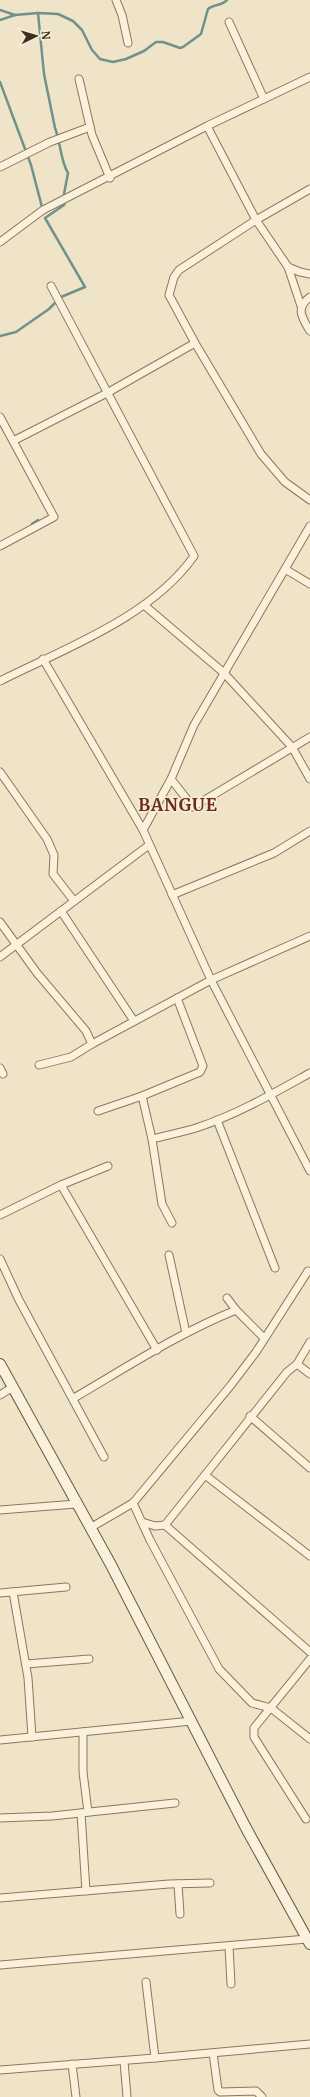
<svg xmlns="http://www.w3.org/2000/svg" width="310" height="2097" viewBox="0 0 310 2097" font-family="Merriweather,serif">
<rect width="100%" height="100%" fill="#f0e4c8"/>
<g fill="none" stroke-linecap="round" stroke-linejoin="round">
<g stroke="#6f938a" stroke-width="2.5">
<path d="M0,10L15,15L38,13L58,14L73,21L82,30L92,50L100,59L113,62L126,59L144,51L156,42H163L180,48L183,47L201,34L208,9C214,4 222,6 227,0"/>
<path d="M38,13L44,74L55,128C60,140 61,163 68,173L64,194"/>
<polyline points="0,20 15,15"/>
<polyline points="0,82 31,165 42,207"/>
<polyline points="0,336 16,332 49,309 61,297 85,287 45,218 64,205 65,202"/>
<polyline points="32,524 38,520"/>
</g>
<defs>
<g id="minor">
<polyline points="116,0 122,15 128,43"/>
<polyline points="229,22 264,99"/>
<polyline points="79,79 92,135 110,178"/>
<polyline points="207,126 256,220 288,267 301,306"/>
<polyline points="0,167 50,142 90,127"/>
<polyline points="310,189 256,220 179,270 174,277 169,295 195,343 261,454 285,482 310,500"/>
<polyline points="0,242 43,210 207,126 310,77"/>
<polyline points="288,267 300,272 310,274"/>
<path d="M310,297C295,308 302,318 310,331"/>
<polyline points="0,417 54,517 0,546"/>
<polyline points="13,441 107,393 195,343"/>
<polyline points="285,569 310,584"/>
<polyline points="144,605 224,673 292,747 310,779"/>
<polyline points="43,659 143,830 211,980 310,1171"/>
<path d="M0,681C66,648 151,617 194,556L51,286"/>
<polyline points="0,772 47,839 54,855 53,874 74,901"/>
<polyline points="171,779 193,807 310,737"/>
<polyline points="143,830 171,779 194,725 310,526"/>
<polyline points="172,895 274,853 310,831"/>
<polyline points="61,911 134,1021"/>
<polyline points="0,922 37,973 86,1031 92,1044 211,980 310,936"/>
<polyline points="0,957 149,845"/>
<polyline points="39,1065 71,1057 92,1044"/>
<polyline points="0,1068 3,1074"/>
<polyline points="142,1096 152,1139 162,1204 172,1223"/>
<polyline points="98,1111 142,1096 200,1072 203,1066 177,998"/>
<polyline points="217,1120 275,1268"/>
<path d="M152,1139C167,1135 184,1132 199,1127C238,1114 274,1093 310,1073"/>
<polyline points="61,1185 157,1350"/>
<polyline points="0,1215 61,1185 108,1166"/>
<polyline points="169,1255 186,1333"/>
<polyline points="0,1259 19,1300 104,1457"/>
<polyline points="227,1298 236,1310 264,1338"/>
<polyline points="297,1364 310,1374"/>
<polyline points="0,1395 13,1387"/>
<path d="M74,1398C127,1367 179,1333 236,1310"/>
<polyline points="250,1416 310,1468"/>
<polyline points="205,1475 287,1372 297,1364 310,1342"/>
<polyline points="133,1503 150,1540 219,1669 252,1703 271,1708 310,1739"/>
<polyline points="0,1510 76,1504"/>
<polyline points="142,1522 155,1526 165,1525 205,1475 310,1556"/>
<polyline points="165,1525 310,1652"/>
<polyline points="90,1528 133,1503 231,1385 256,1352 308,1271"/>
<polyline points="13,1592 28,1678 32,1737"/>
<polyline points="0,1593 66,1587"/>
<polyline points="26,1664 89,1659"/>
<polyline points="83,1732 83,1772 88,1812"/>
<polyline points="0,1740 192,1721"/>
<polyline points="81,1813 86,1891"/>
<polyline points="0,1818 52,1816 175,1803"/>
<polyline points="306,1819 254,1737 254,1728 310,1659"/>
<polyline points="178,1884 180,1914"/>
<polyline points="0,1898 169,1884 210,1883"/>
<polyline points="229,1946 231,1984"/>
<polyline points="0,1965 307,1939"/>
<polyline points="146,1982 155,2058"/>
<polyline points="213,2053 218,2090 220,2092 256,2091 262,2097"/>
<polyline points="124,2061 127,2097"/>
<polyline points="72,2064 76,2097"/>
<polyline points="0,2070 155,2058 310,2044"/>
</g>
<polyline id="secondary" points="0,1364 110,1563 246,1828 310,1944"/>
</defs>
<use href="#minor" stroke="#8d765c" stroke-width="9"/>
<use href="#secondary" stroke="#6f573f" stroke-width="12"/>
<use href="#minor" stroke="#faf1dc" stroke-width="7"/>
<use href="#secondary" stroke="#faf1dc" stroke-width="10"/>
</g>
<g text-anchor="middle" dominant-baseline="central" stroke-width="3" stroke-linejoin="round" paint-order="stroke">
<g font-size="17" font-weight="bold" letter-spacing="1" fill="#6b2e1e" stroke="#f7eed8">
<text x="178" y="805">BANGUE</text>
</g>
</g>
<g transform="translate(36 36) rotate(85)" stroke="#f7eed8" stroke-width="3" paint-order="stroke">
<path d="M0-3L7 15L0 10L-7 15Z" fill="#3d2e20"/>
<text y="-6" font-size="11" font-weight="bold" text-anchor="middle" fill="#3d2e20">N</text>
</g>
</svg>
